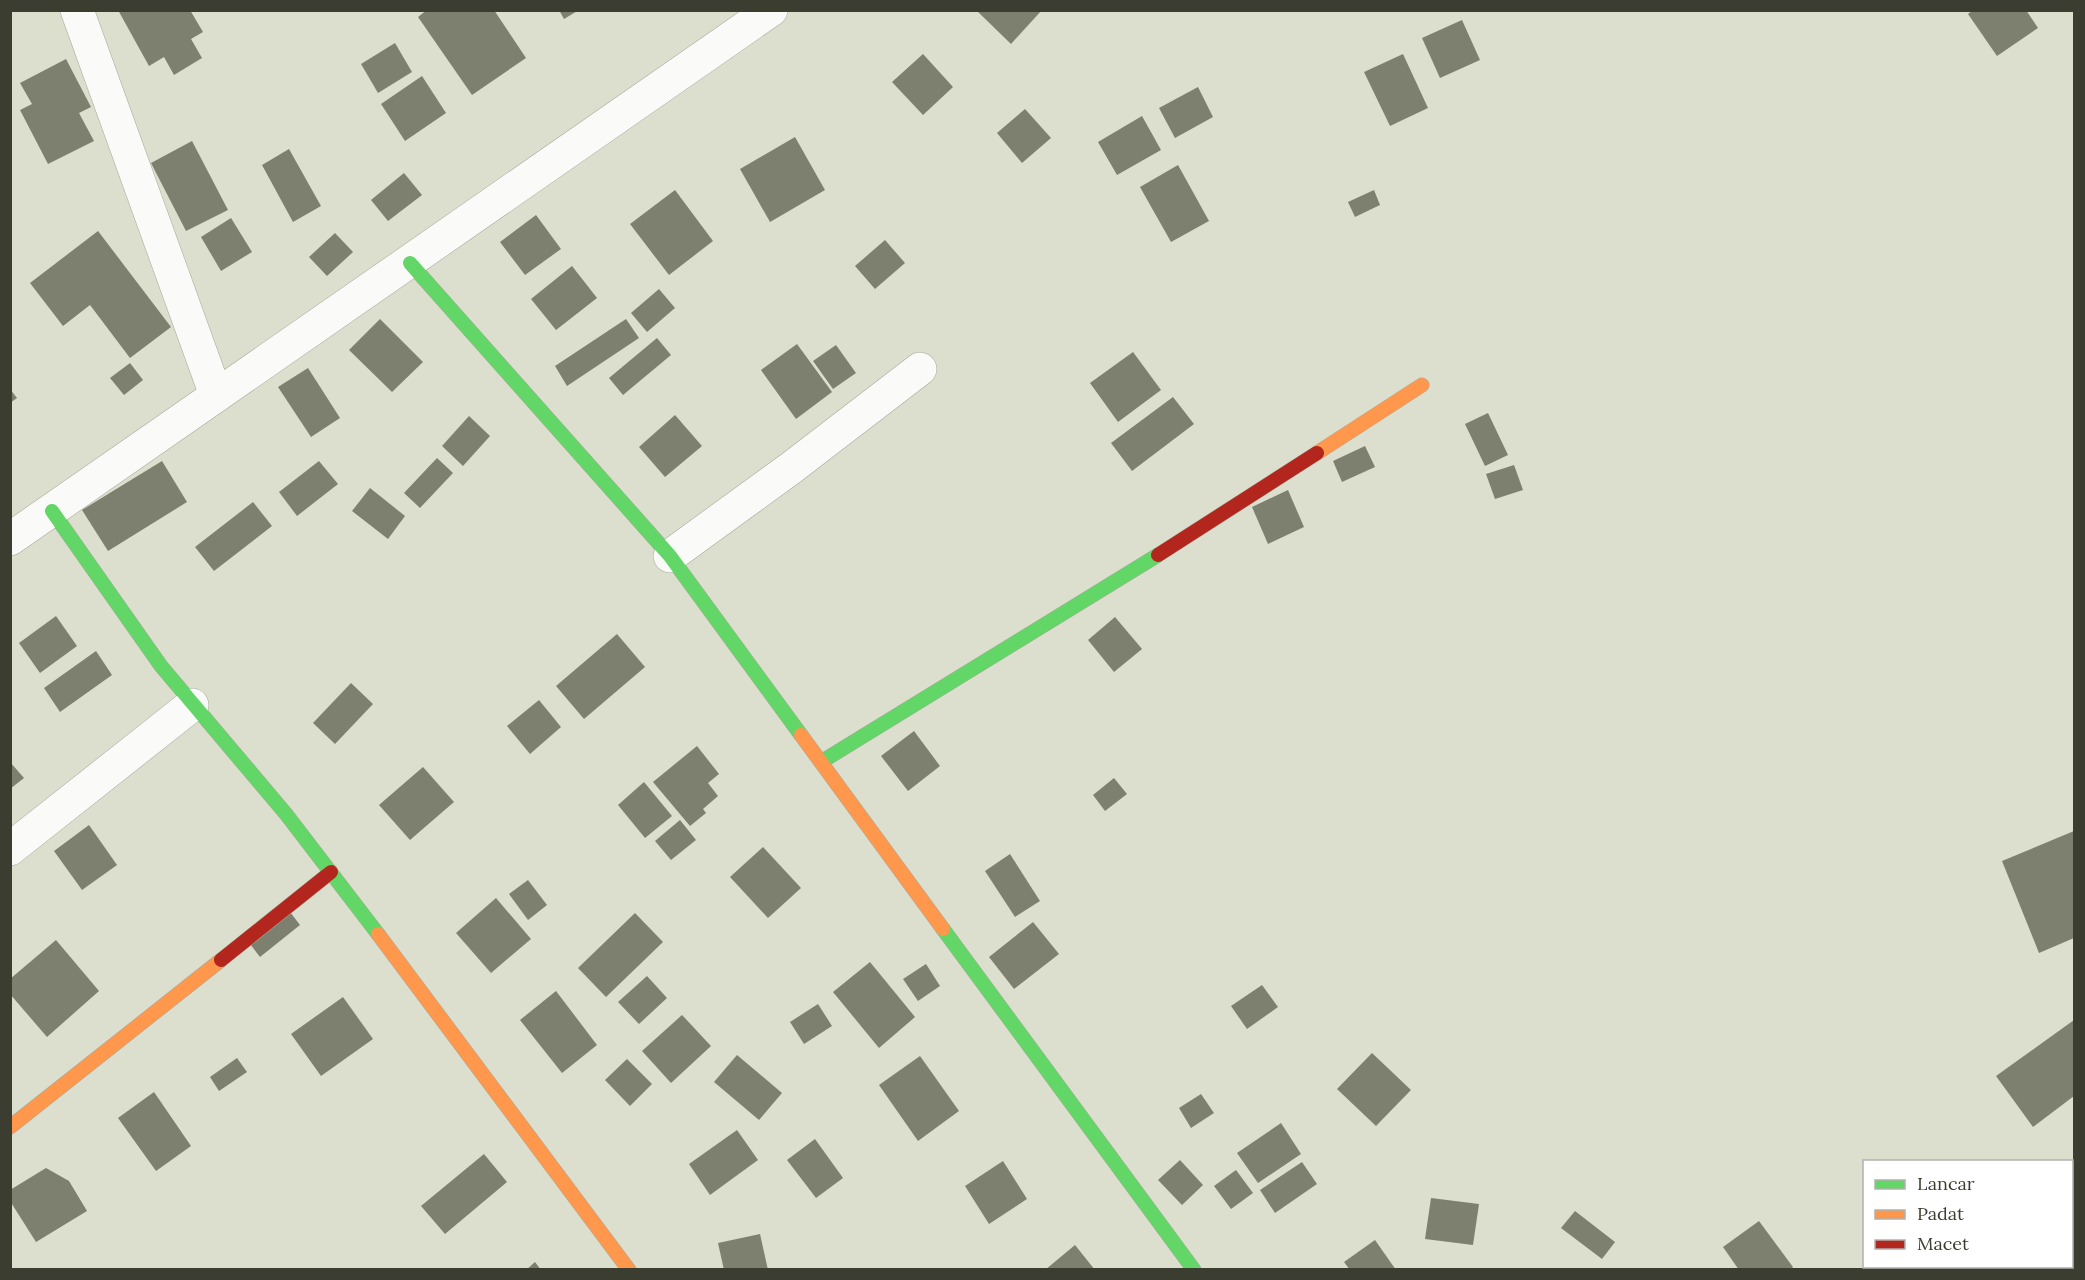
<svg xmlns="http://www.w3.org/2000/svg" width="2085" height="1280" viewBox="0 0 2085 1280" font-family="Lora,serif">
<rect width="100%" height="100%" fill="#dcdfcd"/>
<g fill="#7d806e">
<polygon points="118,10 190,10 203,32 191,39 202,58 174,75 164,57 149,66"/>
<polygon points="427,10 494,10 526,58 472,95 418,17"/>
<polygon points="559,10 579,10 564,19"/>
<polygon points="976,10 1042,10 1011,44"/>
<polygon points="1973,10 2026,10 2038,28 1997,56 1968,14"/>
<polygon points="1462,20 1480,60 1440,78 1422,38"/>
<polygon points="395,43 412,72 378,93 361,64"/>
<polygon points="923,54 953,87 923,115 892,82"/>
<polygon points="1403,54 1428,108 1390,126 1364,72"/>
<polygon points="66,59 91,107 79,113 94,141 48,164 20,110 32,104 20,83"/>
<polygon points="422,76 446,113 405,141 381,104"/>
<polygon points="1198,87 1213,117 1175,138 1159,108"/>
<polygon points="1025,109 1051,138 1022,163 997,133"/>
<polygon points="1142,116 1161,150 1117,175 1098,142"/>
<polygon points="795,137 825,190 770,222 740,169"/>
<polygon points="192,141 228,210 186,231 151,163"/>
<polygon points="289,149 321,206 293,222 262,165"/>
<polygon points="1178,165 1209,221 1171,242 1140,187"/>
<polygon points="404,173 422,195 388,221 371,200"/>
<polygon points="675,190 713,241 669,275 630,224"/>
<polygon points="1374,190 1380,205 1355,217 1348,202"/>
<polygon points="536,215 561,249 525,275 500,242"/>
<polygon points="231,218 252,252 221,271 201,237"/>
<polygon points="98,231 171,327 130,358 90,305 63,326 30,283"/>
<polygon points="335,233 353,252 327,276 309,257"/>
<polygon points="885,240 905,263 875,289 855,266"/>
<polygon points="572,266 597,298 556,330 531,299"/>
<polygon points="659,289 675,308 647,332 631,313"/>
<polygon points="380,319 423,362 392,392 349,350"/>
<polygon points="626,319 639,338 567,386 555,366"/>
<polygon points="657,338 671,355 623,395 609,378"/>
<polygon points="797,344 832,392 796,419 761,370"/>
<polygon points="836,345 856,373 833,389 813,361"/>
<polygon points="1133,352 1161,390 1118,422 1090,383"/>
<polygon points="130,363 143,380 124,395 110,378"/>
<polygon points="308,368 340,418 311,437 278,387"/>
<polygon points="10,389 17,398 10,403"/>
<polygon points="1173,397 1194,424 1132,471 1111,443"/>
<polygon points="1488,413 1508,455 1485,466 1465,424"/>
<polygon points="675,415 702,446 665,477 639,447"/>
<polygon points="469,416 490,436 463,466 442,446"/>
<polygon points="1365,446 1375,467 1342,482 1333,461"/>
<polygon points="437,458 453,473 420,508 404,493"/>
<polygon points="162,461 187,502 108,551 82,510"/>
<polygon points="319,461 338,484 297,516 279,492"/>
<polygon points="1514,465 1523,490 1495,499 1486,474"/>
<polygon points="370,488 405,516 388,539 352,511"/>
<polygon points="1288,490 1304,527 1268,544 1252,507"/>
<polygon points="253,502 272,526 214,571 195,547"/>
<polygon points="56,616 77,646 40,673 19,643"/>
<polygon points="1115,617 1142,649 1114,672 1088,640"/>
<polygon points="617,634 645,667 584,719 556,686"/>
<polygon points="96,651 112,675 60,712 44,688"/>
<polygon points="351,683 373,704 335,744 313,723"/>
<polygon points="539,700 561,727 530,754 507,726"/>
<polygon points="914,731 940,766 908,791 881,756"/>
<polygon points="697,746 719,774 708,783 718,796 703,809 706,813 690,826 653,782"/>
<polygon points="10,762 24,778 10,789"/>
<polygon points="423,767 454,802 410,840 379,805"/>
<polygon points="1114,778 1127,794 1105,811 1093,795"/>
<polygon points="644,782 672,816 645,838 618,805"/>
<polygon points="680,820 696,840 671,860 655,841"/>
<polygon points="89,825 117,865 82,890 54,851"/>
<polygon points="2074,831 2074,938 2039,953 2002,861"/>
<polygon points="763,847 801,888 768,918 730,877"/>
<polygon points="1010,854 1040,901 1015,917 985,871"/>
<polygon points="528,880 547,905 528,920 509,894"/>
<polygon points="496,898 531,939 491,973 456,933"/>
<polygon points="287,908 300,925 260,957 247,940"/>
<polygon points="635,913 663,942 606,997 578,968"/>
<polygon points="1033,922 1059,954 1014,989 989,957"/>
<polygon points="56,940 99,991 47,1037 10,994 10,979"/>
<polygon points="870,962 915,1017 879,1048 833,992"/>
<polygon points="926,964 940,986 918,1001 903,979"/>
<polygon points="647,976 667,998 639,1024 618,1002"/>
<polygon points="1262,985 1278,1007 1247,1029 1231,1006"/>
<polygon points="556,991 597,1045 562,1073 520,1020"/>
<polygon points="343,997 373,1039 321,1076 291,1034"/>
<polygon points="818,1004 832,1026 804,1044 790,1022"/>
<polygon points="682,1015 711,1046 671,1083 642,1051"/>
<polygon points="2074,1020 2074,1096 2033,1127 1996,1076"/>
<polygon points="1372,1053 1411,1090 1376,1126 1337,1089"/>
<polygon points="737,1055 782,1093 759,1120 714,1082"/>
<polygon points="920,1056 959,1111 918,1141 879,1085"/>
<polygon points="237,1058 247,1072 219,1091 210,1077"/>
<polygon points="627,1059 652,1084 630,1106 605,1080"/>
<polygon points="154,1092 191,1146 156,1171 118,1118"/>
<polygon points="1201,1094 1214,1113 1191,1128 1179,1108"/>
<polygon points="1281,1123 1301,1154 1258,1183 1237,1153"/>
<polygon points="737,1130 758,1160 710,1195 689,1164"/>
<polygon points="815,1139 843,1178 816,1198 787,1160"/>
<polygon points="484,1154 507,1182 445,1234 421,1206"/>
<polygon points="1180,1160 1203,1185 1182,1205 1158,1180"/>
<polygon points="1003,1161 1027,1199 989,1224 965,1186"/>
<polygon points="1302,1162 1317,1184 1275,1213 1260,1190"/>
<polygon points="46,1168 69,1181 87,1211 36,1242 10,1201 10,1190"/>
<polygon points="1236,1170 1253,1193 1231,1209 1214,1186"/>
<polygon points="1431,1198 1479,1204 1473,1245 1425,1239"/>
<polygon points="1575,1211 1615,1242 1602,1259 1561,1228"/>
<polygon points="1759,1221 1793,1267 1790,1270 1739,1270 1723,1247"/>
<polygon points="760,1234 768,1270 724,1270 718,1243"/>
<polygon points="1375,1240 1396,1270 1350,1270 1344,1262"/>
<polygon points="1075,1245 1095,1270 1045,1270"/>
<polygon points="535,1262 541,1270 526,1270"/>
</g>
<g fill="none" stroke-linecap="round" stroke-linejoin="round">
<defs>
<g id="street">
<polyline points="77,10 216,395"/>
<polyline points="10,539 771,10"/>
<polyline points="670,556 791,468 920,369"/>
<polyline points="10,849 192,705"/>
<polyline points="2072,1190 2074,1187"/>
<polyline points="1977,1270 1981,1266"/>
</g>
<g id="fast">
<polyline points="410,263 670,556 801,735"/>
<polyline points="52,511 161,666 286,814 378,934"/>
<polyline points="821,762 1158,555"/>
<polyline points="943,929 1194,1270"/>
</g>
<g id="slow">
<polyline points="1317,453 1422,385"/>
<polyline points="801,735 943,929"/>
<polyline points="378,934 629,1270"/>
<polyline points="10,1127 221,960"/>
</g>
<g id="jam">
<polyline points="1158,555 1317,453"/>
<polyline points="221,960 331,872"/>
</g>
</defs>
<use href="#street" stroke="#a6a99a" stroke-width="34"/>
<use href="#fast" stroke="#a6a99a" stroke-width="15"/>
<use href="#slow" stroke="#a6a99a" stroke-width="15"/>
<use href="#jam" stroke="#a6a99a" stroke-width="15"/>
<use href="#street" stroke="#fafaf8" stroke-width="33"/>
<use href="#fast" stroke="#63d668" stroke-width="14"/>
<use href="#slow" stroke="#ff974d" stroke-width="14"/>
<use href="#jam" stroke="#b3261e" stroke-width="14"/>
</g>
<rect width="2085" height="1280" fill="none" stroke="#3b3d30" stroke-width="24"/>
<rect x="1863" y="1160" width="210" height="108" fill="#ffffff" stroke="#b1b1ac" stroke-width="1.5"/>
<rect x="1875" y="1180" width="30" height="9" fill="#63d668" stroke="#b1b1ac" stroke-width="1.5"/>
<text x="1917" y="1190" font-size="18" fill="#3b3d30">Lancar</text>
<rect x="1875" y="1210" width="30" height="9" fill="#ff974d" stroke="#b1b1ac" stroke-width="1.5"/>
<text x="1917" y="1220" font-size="18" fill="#3b3d30">Padat</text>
<rect x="1875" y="1240" width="30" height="9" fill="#b3261e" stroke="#b1b1ac" stroke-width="1.5"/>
<text x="1917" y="1250" font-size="18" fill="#3b3d30">Macet</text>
</svg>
